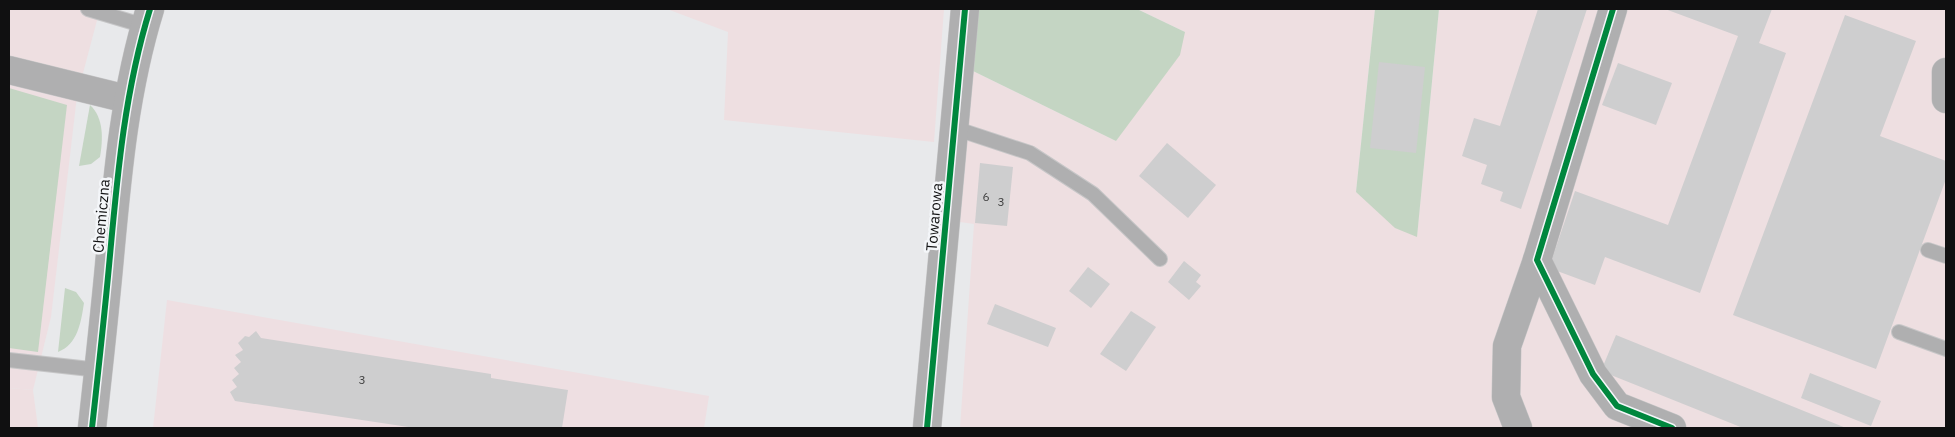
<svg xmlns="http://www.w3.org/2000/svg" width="1955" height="437" viewBox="0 0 1955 437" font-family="'IBM Plex Sans',sans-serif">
<rect width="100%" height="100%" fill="#e8e9eb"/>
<g fill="#eedfe2">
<polygon points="9,77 77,96 51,317 33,390 9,388"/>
<polygon points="167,300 709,396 704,428 153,428"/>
</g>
<g fill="#eedfe1">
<polygon points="9,9 100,9 82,77 9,56"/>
<polygon points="667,9 944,9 934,142 724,120 728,32"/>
<polygon points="1137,9 1375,9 1356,192 1417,236 1439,9 1946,9 1946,428 960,428 974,224 960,222 973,71 1116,141 1185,32"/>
<polygon points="9,388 33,390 38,428 9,428"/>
</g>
<g fill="#c4d5c3">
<polygon points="978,9 1137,9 1185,32 1180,55 1116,141 973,71"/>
<polygon points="1375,9 1439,9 1417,237 1395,228 1356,192"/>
<polygon points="9,88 67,105 38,352 9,348"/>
<path d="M90,105C104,118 103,139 100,157L91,164L79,166Z"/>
<path d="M65,288L76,292L84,303C81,322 78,344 58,352Z"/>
</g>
<g fill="#cececf">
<polygon points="1538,9 1587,9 1521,209 1500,201 1503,192 1481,184 1487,165 1462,156 1474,118 1500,126"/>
<polygon points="1665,9 1772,9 1759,43 1786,53 1700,293 1605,257 1595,285 1549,268 1575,191 1668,225 1738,36"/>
<polygon points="1845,15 1916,41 1880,136 1946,161 1946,179 1876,369 1733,315"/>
<polygon points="1379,62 1425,67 1416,153 1370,148"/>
<polygon points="1618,63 1672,83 1656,125 1602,105"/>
<polygon points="1167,143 1216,185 1188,218 1139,176"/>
<polygon points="980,163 1013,167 1007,226 975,223"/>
<polygon points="1184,261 1201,275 1196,282 1201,286 1189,300 1168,282"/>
<polygon points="1088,267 1110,284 1091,308 1069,291"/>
<polygon points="995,304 1056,328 1048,347 987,324"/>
<polygon points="1131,311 1156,327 1126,371 1100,354"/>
<polygon points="256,331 261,338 491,374 491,378 568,390 562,428 415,428 235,401 230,392 237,387 232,380 239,374 234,368 241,362 235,355 243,350 238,343 245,336 249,337"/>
<polygon points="1616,335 1846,428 1743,428 1601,371"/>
<polygon points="1810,373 1881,401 1871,426 1801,398"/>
</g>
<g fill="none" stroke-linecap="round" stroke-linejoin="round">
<defs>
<g id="service">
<polyline points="88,9 145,26"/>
<polyline points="954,128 1030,153 1093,194 1160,259"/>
<polyline points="1928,250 1946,256"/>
<polyline points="1899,332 1946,349"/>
<polyline points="9,360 99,370"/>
</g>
<g id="minor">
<polyline points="1613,9 1537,260 1593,374 1617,406 1672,428"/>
<polyline points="9,70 127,99"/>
<polyline points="1946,72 1946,99"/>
<polyline points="927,428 965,9"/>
<polyline points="1518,428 1506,397 1507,346 1537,260"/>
</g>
<path id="tertiary" d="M92,428C98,374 104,320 109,266C117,179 124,93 150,9"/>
</defs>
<use href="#service" stroke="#c6c6c7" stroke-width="16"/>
<use href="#minor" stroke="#c6c6c7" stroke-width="29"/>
<use href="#tertiary" stroke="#c6c6c7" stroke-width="29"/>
<use href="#service" stroke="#afafb0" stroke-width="14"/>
<use href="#minor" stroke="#afafb0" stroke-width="28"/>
<use href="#tertiary" stroke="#afafb0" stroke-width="28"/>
<defs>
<g id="cycleway">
<polyline points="1613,9 1537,260 1593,374 1617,406 1672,428"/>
<path d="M92,428C98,374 104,320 109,266C117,179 124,93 150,9"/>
<polyline points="927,428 965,9"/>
</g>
</defs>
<use href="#cycleway" stroke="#f4f6f9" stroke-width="9"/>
<use href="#cycleway" stroke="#00873e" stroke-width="6"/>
</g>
<g text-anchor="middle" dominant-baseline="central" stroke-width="5" stroke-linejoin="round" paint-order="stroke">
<g font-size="12" fill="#404040">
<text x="986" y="196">6</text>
<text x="1001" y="201">3</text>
<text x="362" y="379">3</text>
</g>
<g font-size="15" fill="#101011" stroke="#f4f6f9">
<text transform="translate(101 216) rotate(-85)">Chemiczna</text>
<text transform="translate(934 217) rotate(-85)">Towarowa</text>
</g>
</g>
<rect width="1955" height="437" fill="none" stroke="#101011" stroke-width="20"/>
</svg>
